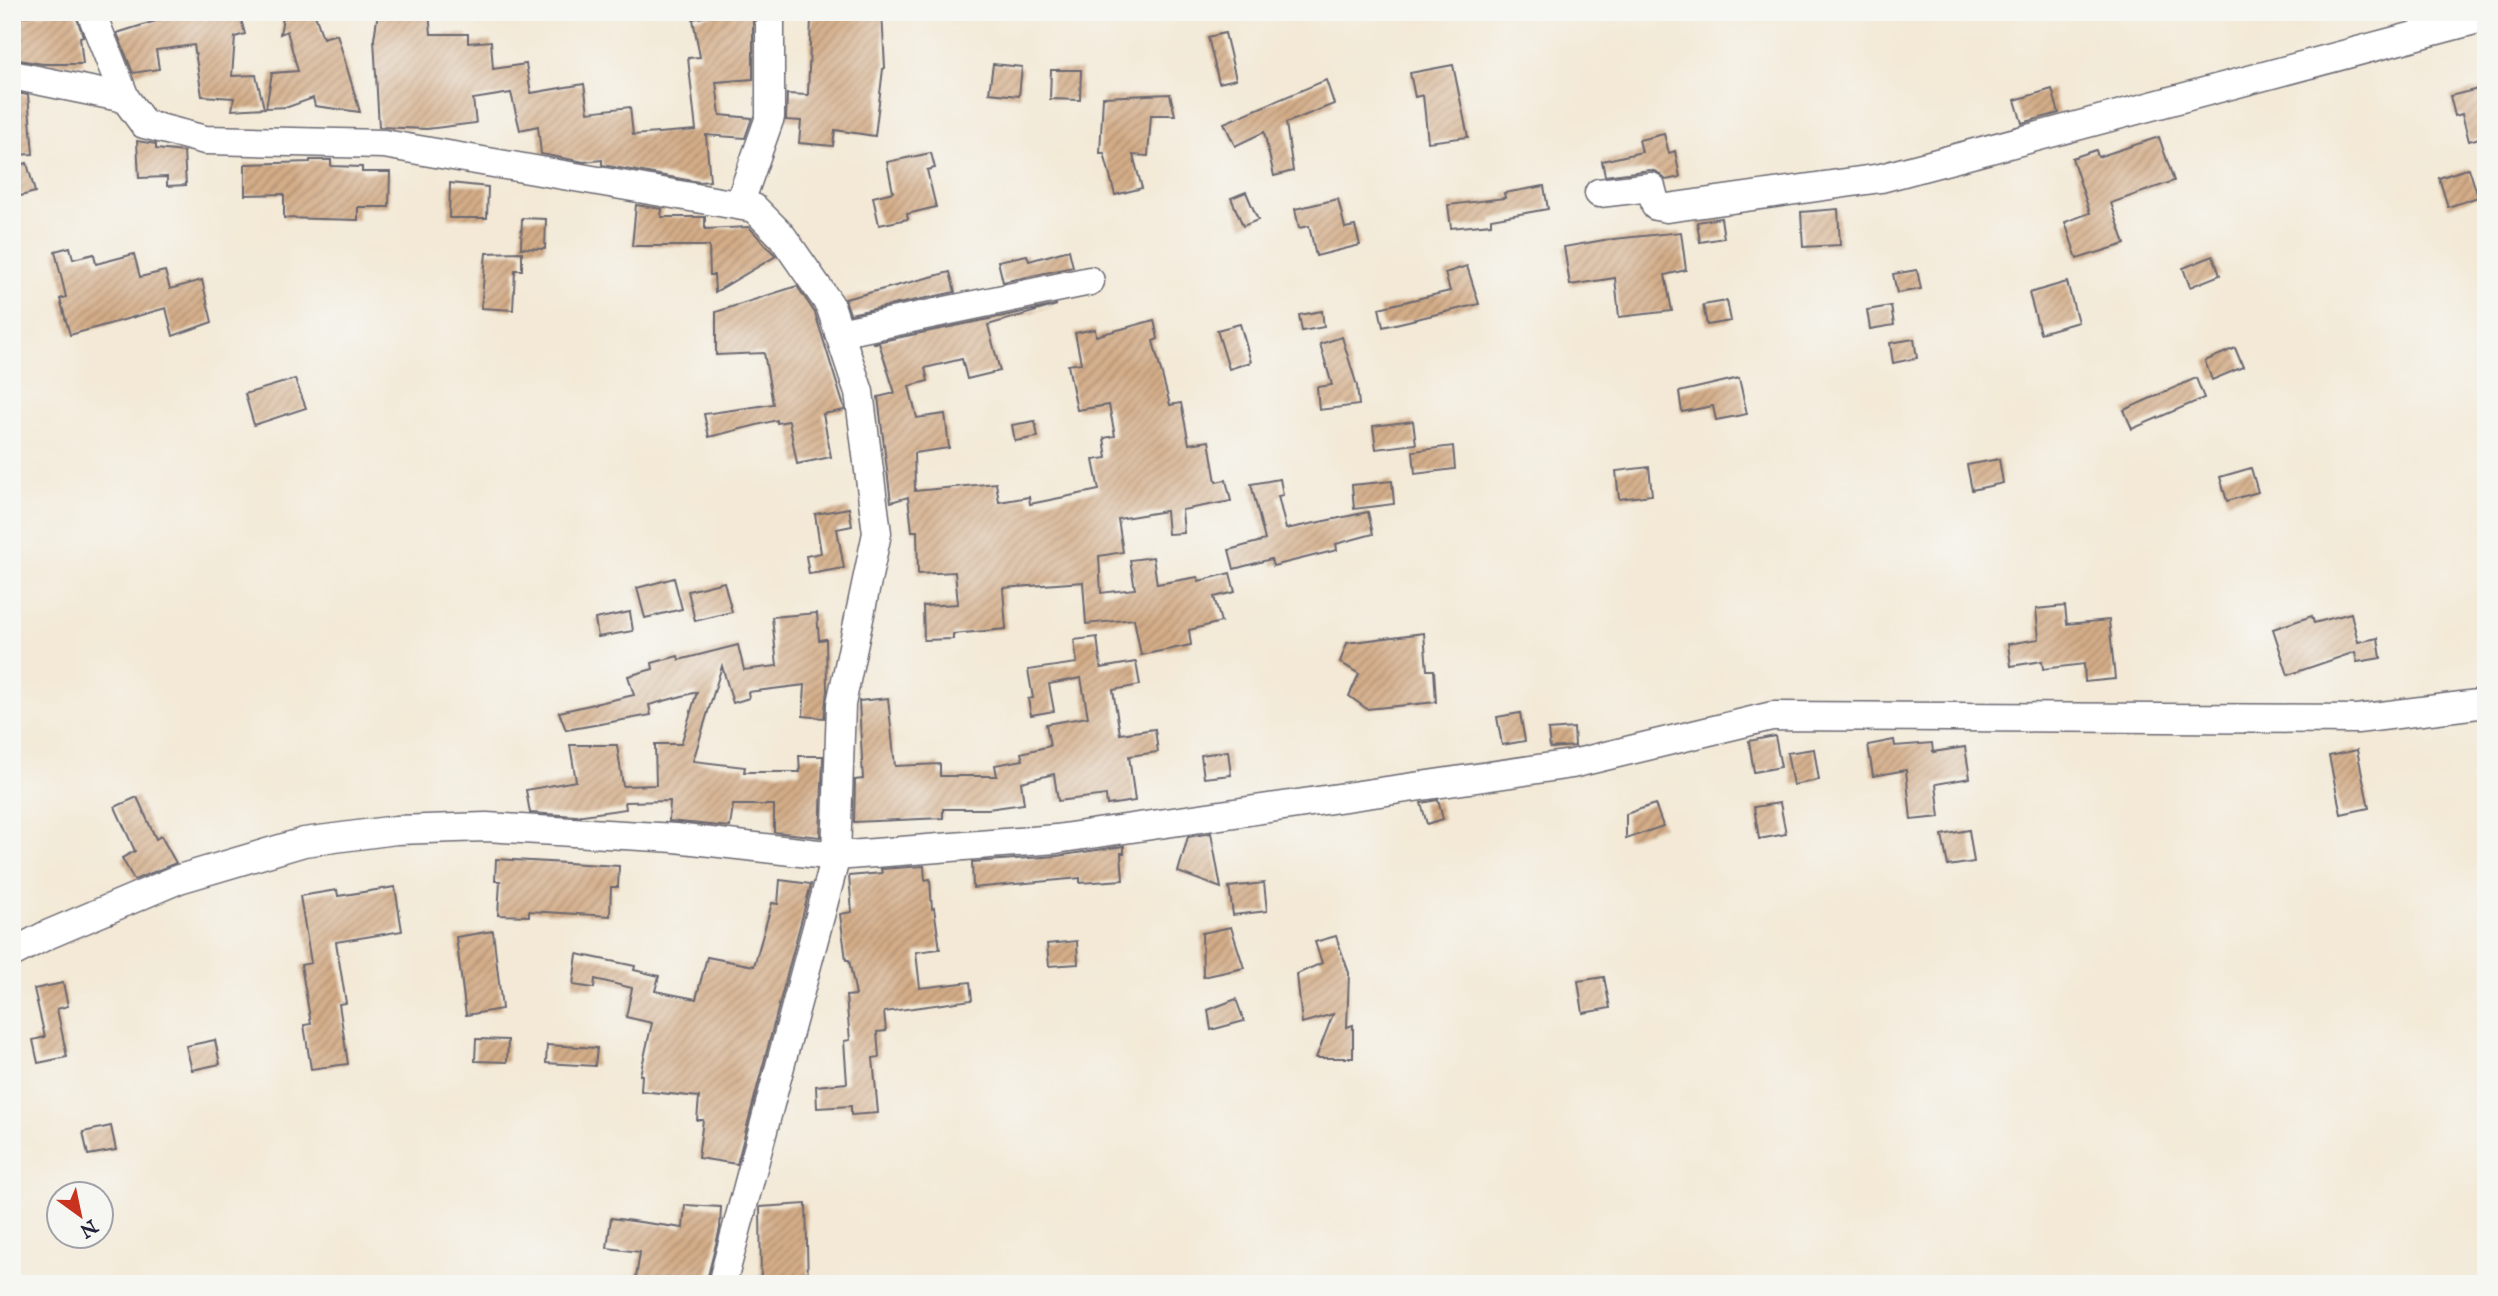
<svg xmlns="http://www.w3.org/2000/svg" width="2498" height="1296" viewBox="0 0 2498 1296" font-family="'IM FELL English',serif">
<defs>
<pattern id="building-hatch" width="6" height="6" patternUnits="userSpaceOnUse" patternTransform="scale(1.75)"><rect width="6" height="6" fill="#d4ad88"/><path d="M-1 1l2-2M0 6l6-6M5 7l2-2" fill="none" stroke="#ac8c70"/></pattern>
</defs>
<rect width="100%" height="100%" fill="#f6f6f2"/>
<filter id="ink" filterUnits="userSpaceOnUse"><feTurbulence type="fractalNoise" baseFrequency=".0143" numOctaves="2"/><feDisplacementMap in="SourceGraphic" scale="14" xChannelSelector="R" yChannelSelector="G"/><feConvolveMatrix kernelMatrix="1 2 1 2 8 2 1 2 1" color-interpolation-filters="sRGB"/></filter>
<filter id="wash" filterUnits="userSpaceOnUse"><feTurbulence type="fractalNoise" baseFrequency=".00686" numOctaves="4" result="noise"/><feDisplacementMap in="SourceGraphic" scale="28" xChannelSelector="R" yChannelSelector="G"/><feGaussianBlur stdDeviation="1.57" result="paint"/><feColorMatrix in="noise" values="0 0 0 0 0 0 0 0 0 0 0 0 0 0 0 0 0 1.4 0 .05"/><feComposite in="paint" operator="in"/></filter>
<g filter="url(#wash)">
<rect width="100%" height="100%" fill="#f3e9d6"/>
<g id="blocks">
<g fill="url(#building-hatch)">
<polygon points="55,12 75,12 83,36 80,37 83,64 43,64 12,59 12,18"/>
<polygon points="160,12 239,12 245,34 235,37 232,76 256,75 264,108 232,110 234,98 202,96 194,45 156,50 159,69 133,73 117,33 162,19"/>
<polygon points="284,12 314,12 323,38 337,34 360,112 315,106 313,98 288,107 266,108 272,73 298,71 287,31 280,34"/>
<polygon points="378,12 429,12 431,34 468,34 468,43 491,41 493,69 526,64 531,93 584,84 588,112 630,107 633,135 696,130 688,58 700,57 693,19 718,14 753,14 753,79 716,82 720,115 752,118 745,138 706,135 710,181 699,182 602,165 602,160 584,162 541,154 538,126 520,130 511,93 473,99 476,123 427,129 379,127 374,39"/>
<polygon points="882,12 885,68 883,69 875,136 835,130 833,146 799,143 801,121 786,120 787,94 808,95 811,18"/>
<polygon points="1225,33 1236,79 1219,83 1208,37"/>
<polygon points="993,64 1022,67 1019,96 989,93"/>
<polygon points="1453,65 1468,137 1428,142 1423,95 1415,97 1410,73"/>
<polygon points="1051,70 1081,70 1080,100 1050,99"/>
<polygon points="1326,80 1334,104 1286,123 1293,171 1274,176 1264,132 1235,146 1224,123"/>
<polygon points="2486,87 2486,136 2469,141 2462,114 2455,116 2450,96"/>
<polygon points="2052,89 2059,113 2022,123 2015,100"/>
<polygon points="12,92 28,95 33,154 14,155"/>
<polygon points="1170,94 1175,115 1151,115 1148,156 1133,155 1142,188 1115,195 1104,153 1100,153 1103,97"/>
<polygon points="1664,134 1669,153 1675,151 1680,177 1666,180 1657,172 1650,170 1605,176 1602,161 1642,152 1639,140"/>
<polygon points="2159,137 2174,181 2111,203 2125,244 2077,259 2065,222 2090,213 2072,158 2096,150 2098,157"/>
<polygon points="137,141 156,144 156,149 184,152 186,185 167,186 167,177 139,178"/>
<polygon points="931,153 935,168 927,170 936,207 907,214 908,219 879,225 873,197 893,192 887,162"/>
<polygon points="310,160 331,160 331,166 362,167 362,172 390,172 389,207 358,207 358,220 284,218 284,194 245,195 245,164 310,162"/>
<polygon points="27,163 35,192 17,197 12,167"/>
<polygon points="2469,168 2478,197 2448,207 2439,178"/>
<polygon points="450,183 488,187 487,218 449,218"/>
<polygon points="1544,186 1548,209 1491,219 1491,224 1451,228 1448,205 1505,198 1504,193"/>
<polygon points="1246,192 1258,220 1243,226 1231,198"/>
<polygon points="1338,199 1345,228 1355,226 1360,245 1316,256 1309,226 1299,228 1295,209"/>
<polygon points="636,205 662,209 661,217 705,217 705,229 749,227 776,256 715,292 714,275 710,275 709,246 632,246"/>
<polygon points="1838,209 1840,245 1803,247 1801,212"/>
<polygon points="522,218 546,219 545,249 521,248"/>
<polygon points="1721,218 1724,238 1700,242 1697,222"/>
<polygon points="1681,232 1686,270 1665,275 1672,311 1619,317 1615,278 1570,285 1564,247 1604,240"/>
<polygon points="70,247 73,259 94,254 96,264 134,254 140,277 165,271 170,289 202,280 212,322 173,336 166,308 70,335 60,299 66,297 55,251"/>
<polygon points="1069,250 1073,267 1003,282 998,261 1027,255 1029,261"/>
<polygon points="522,252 522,270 515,270 513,310 481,308 486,253"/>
<polygon points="2213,256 2220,275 2190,287 2183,268"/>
<polygon points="1467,266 1479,304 1383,327 1379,308 1450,291 1445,273"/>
<polygon points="1917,270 1921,289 1897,293 1893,274"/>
<polygon points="950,272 955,292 850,314 845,299"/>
<polygon points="2067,282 2078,322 2040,333 2029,293"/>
<polygon points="797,286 815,313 845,410 823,414 831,457 797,464 789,421 777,423 777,420 709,437 704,414 773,404 764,353 716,355 716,312"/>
<polygon points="1727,301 1731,321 1707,325 1703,305"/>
<polygon points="1057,305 988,325 1000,371 967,379 962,359 925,368 928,381 909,386 917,418 945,414 949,448 914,453 915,491 996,483 999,502 1029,497 1030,504 1099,490 1093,460 1107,458 1104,438 1115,436 1109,405 1077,410 1068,365 1081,363 1075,333 1095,329 1096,336 1154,320 1158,339 1153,341 1170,405 1181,403 1189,444 1209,441 1216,482 1226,480 1231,501 1182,510 1184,533 1168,534 1166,511 1118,519 1123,552 1099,556 1101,593 1135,589 1130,560 1153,557 1157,584 1198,577 1199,581 1230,573 1235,592 1214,597 1221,622 1189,630 1191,645 1141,655 1134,619 1086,624 1083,582 1003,588 1006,629 953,634 953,639 924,640 923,606 958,604 955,572 918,574 917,531 912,531 908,497 891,502 878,397 895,393 879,343 872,343"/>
<polygon points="1891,306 1894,325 1870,329 1867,310"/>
<polygon points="1322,311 1324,327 1302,331 1299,315"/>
<polygon points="1240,324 1251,362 1229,369 1217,330"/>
<polygon points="1342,337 1357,386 1359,405 1319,410 1317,387 1332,385 1320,344"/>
<polygon points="1914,339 1917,358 1893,363 1890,343"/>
<polygon points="2235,348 2243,367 2212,380 2205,361"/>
<polygon points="1739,378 1747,414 1716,420 1713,406 1682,412 1679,392"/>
<polygon points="2196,378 2204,398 2132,429 2124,410"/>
<polygon points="295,379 306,408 254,425 245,394"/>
<polygon points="1035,421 1038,437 1015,441 1012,425"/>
<polygon points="1413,421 1416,444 1376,449 1373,426"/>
<polygon points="1453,446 1455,469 1415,474 1413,451"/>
<polygon points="1999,459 2003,483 1972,490 1967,465"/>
<polygon points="1649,467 1652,495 1619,499 1616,471"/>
<polygon points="2251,468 2258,492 2227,501 2220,477"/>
<polygon points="1280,479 1283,495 1278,496 1286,529 1368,512 1373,534 1336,544 1337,550 1273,566 1271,559 1234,569 1229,550 1265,540 1251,484"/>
<polygon points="1392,481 1394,504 1354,509 1352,485"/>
<polygon points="849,508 852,526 837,529 844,568 809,574 806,556 821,553 815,514"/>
<polygon points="674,578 682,609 645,618 637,588"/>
<polygon points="724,582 732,612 695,621 688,591"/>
<polygon points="2065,606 2067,624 2109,620 2115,679 2085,682 2084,664 2043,669 2042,661 2011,666 2008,644 2039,639 2036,609"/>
<polygon points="630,612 633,631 598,637 595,619"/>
<polygon points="817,613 819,640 826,639 827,690 824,718 803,716 805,685 748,692 749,698 733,703 722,666 693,761 745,767 744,772 800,772 799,756 823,756 820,837 774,832 774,805 733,805 730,827 669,821 670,801 625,802 626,809 576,816 530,813 526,790 576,781 570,745 617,745 623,786 656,785 655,744 681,744 697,692 649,705 651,715 566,730 559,712 634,695 628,676 653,669 652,663 678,656 679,660 738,645 744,670 777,666 772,617"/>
<polygon points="2351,613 2358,642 2378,638 2381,658 2357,662 2355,652 2288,675 2273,629 2312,616 2314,623"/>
<polygon points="1424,633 1427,670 1434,670 1436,702 1367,709 1349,696 1359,674 1340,662 1347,643"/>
<polygon points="1097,637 1101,668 1136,662 1140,685 1113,690 1120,734 1155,729 1158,752 1129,756 1135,801 1107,805 1106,795 1058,801 1054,774 1021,782 1024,804 988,809 943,809 943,818 854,822 855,780 863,779 859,701 888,698 895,766 940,764 940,776 997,776 995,765 1023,760 1021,753 1050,746 1046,724 1088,717 1081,678 1049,684 1054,711 1031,715 1028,699 1033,698 1028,670 1077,663 1074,640"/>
<polygon points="1520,713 1525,741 1502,745 1497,717"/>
<polygon points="1574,728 1575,746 1550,748 1548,730"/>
<polygon points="1775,736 1781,767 1754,772 1749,741"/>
<polygon points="1894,740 1895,746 1932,743 1933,752 1965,747 1970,778 1936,784 1940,817 1911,820 1906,770 1873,776 1868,745"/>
<polygon points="1814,749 1819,780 1793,785 1787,753"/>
<polygon points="2357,750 2369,808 2341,814 2329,756"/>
<polygon points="1228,751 1231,775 1204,778 1201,755"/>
<polygon points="137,797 156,839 161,836 176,863 134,880 122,858 135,851 115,807"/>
<polygon points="1438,800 1443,819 1427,824 1421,803"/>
<polygon points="1780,803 1786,834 1759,839 1754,807"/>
<polygon points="1655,804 1663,826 1626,839 1626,814"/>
<polygon points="1969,830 1974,862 1948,866 1942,835"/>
<polygon points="1211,833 1221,888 1178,872 1188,837"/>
<polygon points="1124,846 1124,853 1121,853 1123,880 1080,883 1080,878 973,888 972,862 1057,856"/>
<polygon points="496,859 619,866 618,887 611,887 610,916 529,911 529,916 498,915 500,881 495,881"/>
<polygon points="924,866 925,880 930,879 932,909 934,908 940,949 916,952 920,988 970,982 972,1000 884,1012 886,1031 877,1032 879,1057 873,1058 878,1113 851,1115 851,1106 817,1108 816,1086 847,1083 844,1041 850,1040 846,996 856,995 849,960 846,960 840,914 852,912 849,876 882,873 881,869"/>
<polygon points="780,880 811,884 737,1164 698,1158 703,1120 697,1120 699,1097 641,1091 642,1075 640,1075 652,1023 626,1017 632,988 595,979 594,988 573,985 577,954 635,966 634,970 659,976 655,991 696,999 707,957 754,966 772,903 778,904"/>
<polygon points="1264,883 1267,911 1233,915 1229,887"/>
<polygon points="395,887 402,931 336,942 346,1003 339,1004 348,1064 311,1069 304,1025 311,1024 301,965 311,963 300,896 337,890 338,896"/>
<polygon points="1231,927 1244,968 1203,977 1202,933"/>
<polygon points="493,931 502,1009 466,1015 456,937"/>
<polygon points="1336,936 1349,973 1347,1027 1353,1025 1353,1058 1316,1058 1333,1014 1302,1023 1297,974 1322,963 1315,942"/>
<polygon points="1077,941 1078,964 1049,966 1047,944"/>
<polygon points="1604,977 1610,1008 1583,1013 1578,981"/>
<polygon points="63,983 68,1006 57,1009 67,1057 38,1063 33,1040 45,1037 34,989"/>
<polygon points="1236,999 1244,1021 1211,1030 1208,1010"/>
<polygon points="476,1039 508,1040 507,1062 475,1061"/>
<polygon points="215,1040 220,1064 192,1070 186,1046"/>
<polygon points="547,1045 597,1048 595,1066 546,1063"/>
<polygon points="111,1126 116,1150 88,1155 83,1132"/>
<polygon points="806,1204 808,1284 761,1284 760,1207"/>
<polygon points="685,1205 721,1207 720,1228 706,1284 635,1284 640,1252 607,1248 611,1218 683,1228"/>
</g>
</g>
</g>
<g filter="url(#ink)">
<use href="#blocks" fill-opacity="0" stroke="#6b6871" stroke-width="2"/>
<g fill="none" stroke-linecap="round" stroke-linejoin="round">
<defs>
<g id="minor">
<polyline points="91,12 125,98 144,124 205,140 384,144 754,208 782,236 830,305 859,392 877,533 841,704 836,856 722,1284"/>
<polyline points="12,75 125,98"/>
<polyline points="1599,193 1651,187 1656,206 1667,208 1881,178 2486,17"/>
<polyline points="739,205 770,117 770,12"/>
<polyline points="839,333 1090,281"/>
<polyline points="12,953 47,935 179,879 304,842 396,830 486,827 675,838 836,856 1056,839 1572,764 1772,716 2357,719 2486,703"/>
</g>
</defs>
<use href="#minor" stroke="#6b6871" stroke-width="31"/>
<use href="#minor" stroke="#fff" stroke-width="28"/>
</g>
</g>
<rect width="2498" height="1296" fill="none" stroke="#f6f6f2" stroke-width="42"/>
<g transform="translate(80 1215) rotate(147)"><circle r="33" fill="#f6f6f2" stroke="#a1a1a9" stroke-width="2"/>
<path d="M0-5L12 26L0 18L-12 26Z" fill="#c8321e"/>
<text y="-10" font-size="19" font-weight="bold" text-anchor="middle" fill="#22223b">N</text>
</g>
</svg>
